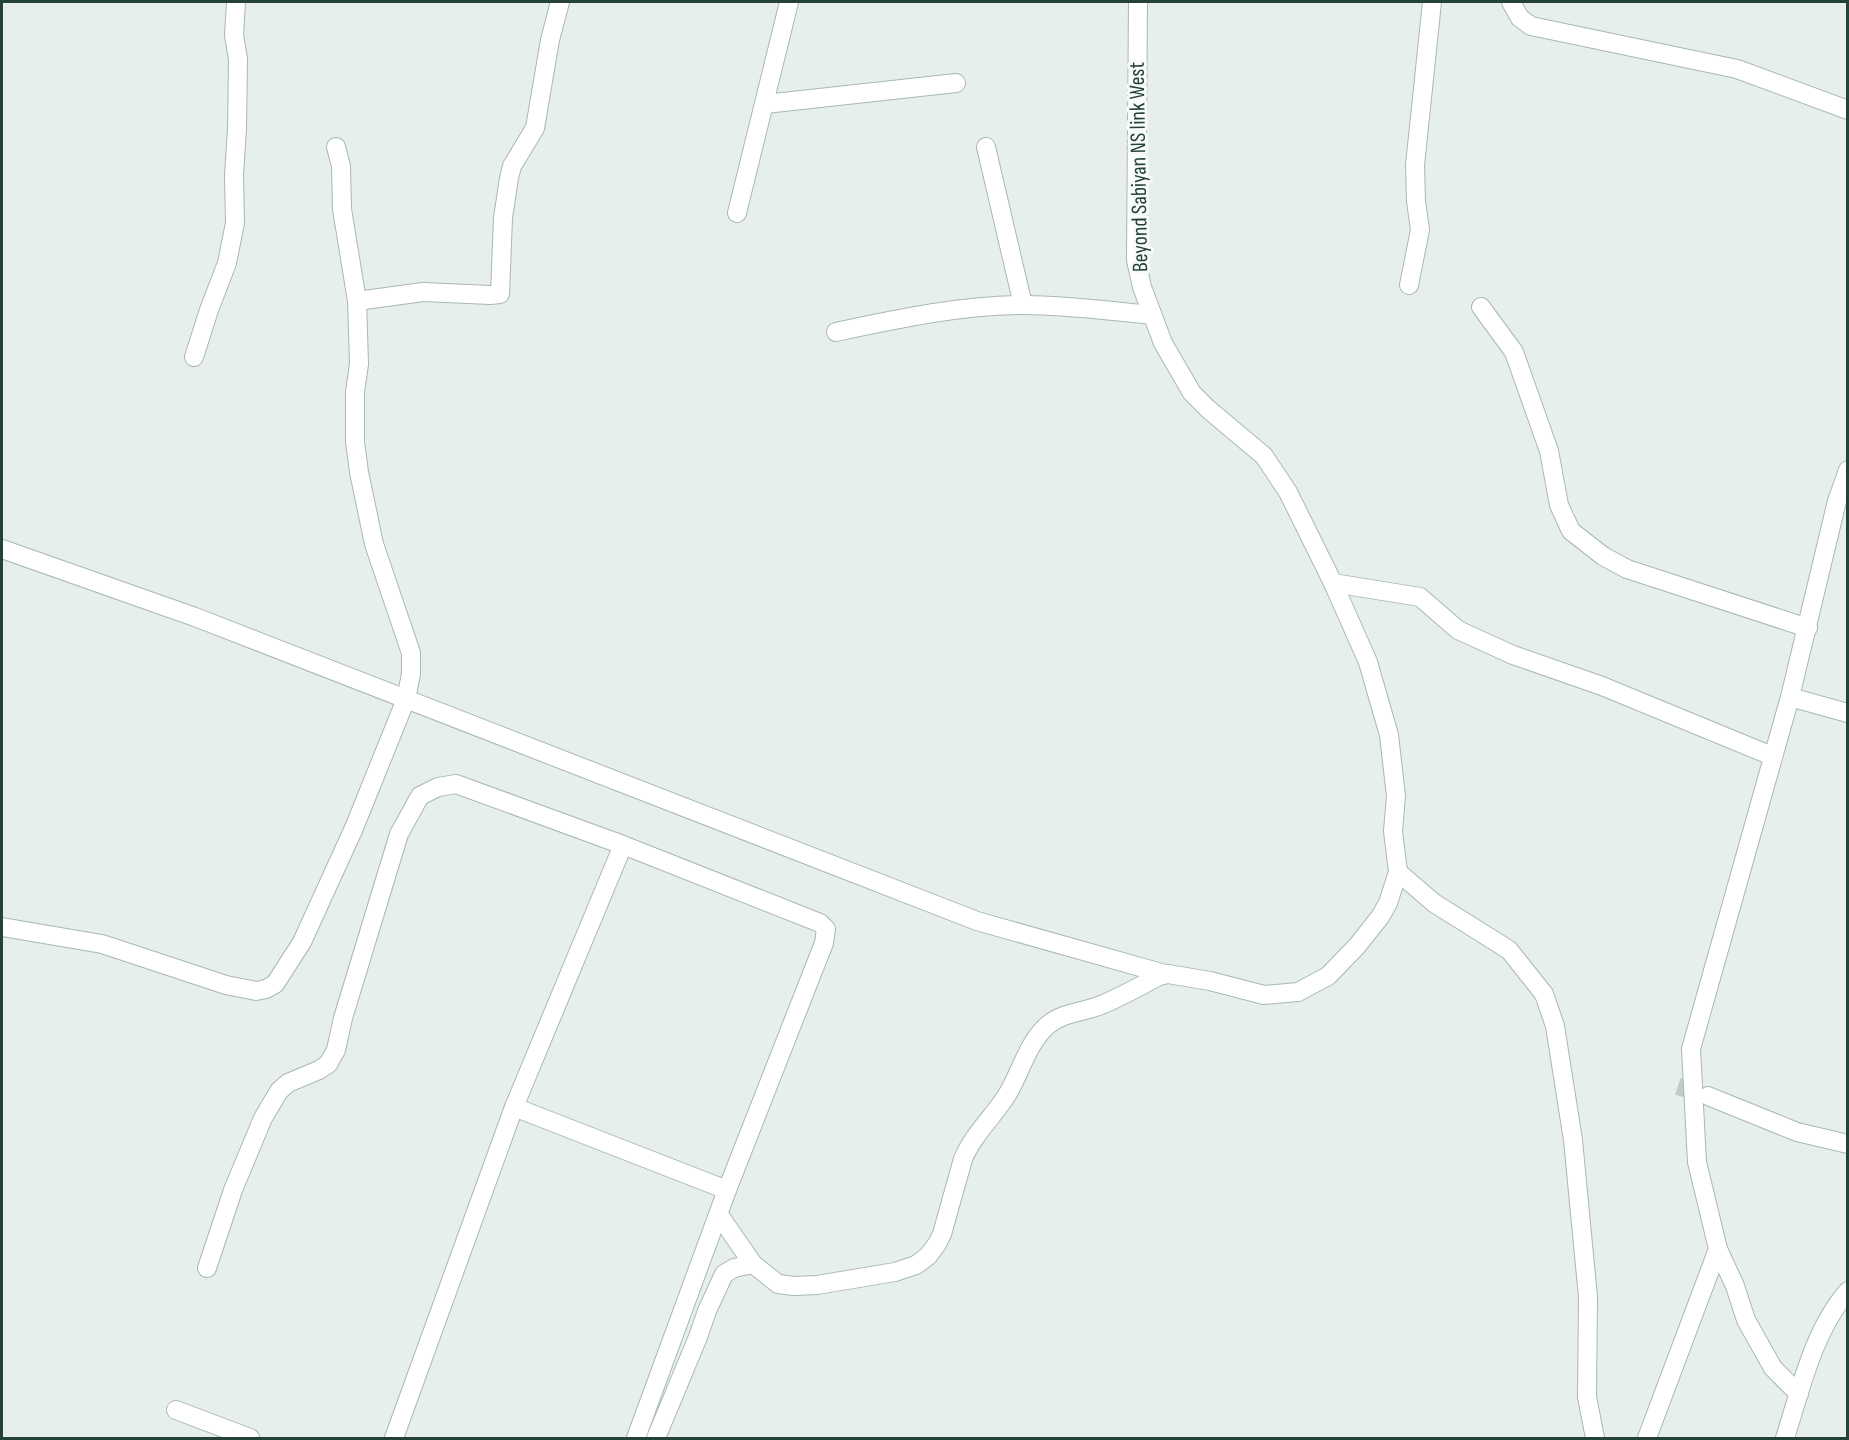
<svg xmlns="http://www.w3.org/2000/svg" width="1849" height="1440" viewBox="0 0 1849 1440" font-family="'Sofia Sans Condensed',sans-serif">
<rect width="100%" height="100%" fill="#e6efeb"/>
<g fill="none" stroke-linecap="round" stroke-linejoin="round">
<polyline stroke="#bfccc8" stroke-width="18" stroke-dasharray="18 9" stroke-linecap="butt" points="1678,1086 1708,1096"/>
<defs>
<g id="minor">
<polyline points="1511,2 1520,18 1531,26 1737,69 1848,110"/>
<polyline points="765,104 956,83"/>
<polyline points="986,147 1023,305"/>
<polyline points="737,213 789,2"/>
<polyline points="1409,285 1420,230 1416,201 1415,165 1432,2"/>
<polyline points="357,301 423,292 490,295 500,294 503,218 509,178 512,166 535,128 550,40 560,2"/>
<polyline points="1481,307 1514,352 1549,451 1559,505 1571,531 1603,556 1627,569 1808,628"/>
<path d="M836,332C897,319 962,305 1024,305C1067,305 1110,311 1152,315"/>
<polyline points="194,357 209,310 227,263 235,223 234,175 237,129 238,59 234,35 236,2"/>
<polyline points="2,549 195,617 977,921 1165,974"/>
<polyline points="1333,583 1420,597 1458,630 1513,655 1602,686 1772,756"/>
<polyline points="1790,697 1848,713"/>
<polyline points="1398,872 1434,903 1509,950 1544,994 1555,1026 1573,1140 1588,1297 1587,1397 1595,1438"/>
<polyline points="2,927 102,944 226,985 256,991 266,989 275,984 302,942 354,828 406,699 411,674 411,653 374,544 359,472 355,442 355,392 359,364 357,301 342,209 341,166 336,147"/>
<polyline points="1708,1096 1797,1132 1848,1144"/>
<polyline points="514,1107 727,1190"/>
<path d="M719,1215L753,1264L778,1284L794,1286L817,1285L895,1272L916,1265L928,1256L937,1244L942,1234L963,1159C973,1135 993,1117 1007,1095C1021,1072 1028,1041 1049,1024C1064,1012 1085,1012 1101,1005C1121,997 1140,986 1159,976L1168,974L1210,981L1264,995L1298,992L1328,976L1357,946L1380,917L1388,903L1398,872L1393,831L1396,796L1389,735L1368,662L1333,583L1288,492L1264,456L1208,409L1192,393L1163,343L1142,287L1136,260L1138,2"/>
<polyline points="1718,1249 1735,1286 1746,1320 1773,1368 1799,1394"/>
<polyline points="207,1268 233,1190 263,1118 279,1091 288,1083 319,1070 328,1064 336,1050 343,1018 399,834 420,796 438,787 456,784 623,845 820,923 826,929 824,943 727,1190 636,1438"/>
<polyline points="176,1410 250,1438"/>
<polyline points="394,1438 514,1107 623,845"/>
<polyline points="656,1438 698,1337 707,1311 724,1274 734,1268 753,1264"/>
<polyline points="1647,1438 1718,1249 1697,1162 1691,1049 1790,697 1837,501 1848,470"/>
<path d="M1785,1438C1800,1391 1814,1329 1848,1291"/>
</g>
</defs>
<use href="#minor" stroke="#a8b8b2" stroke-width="20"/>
<use href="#minor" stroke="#fff" stroke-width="18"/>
</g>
<g text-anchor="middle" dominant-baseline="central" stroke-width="6" stroke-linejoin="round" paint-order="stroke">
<g font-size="22" fill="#24423a" stroke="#f7fbf9">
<text transform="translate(1139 167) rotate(-91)">Beyond Sabiyan NS link West</text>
</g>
</g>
<rect width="1849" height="1440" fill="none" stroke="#24423a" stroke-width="6"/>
</svg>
